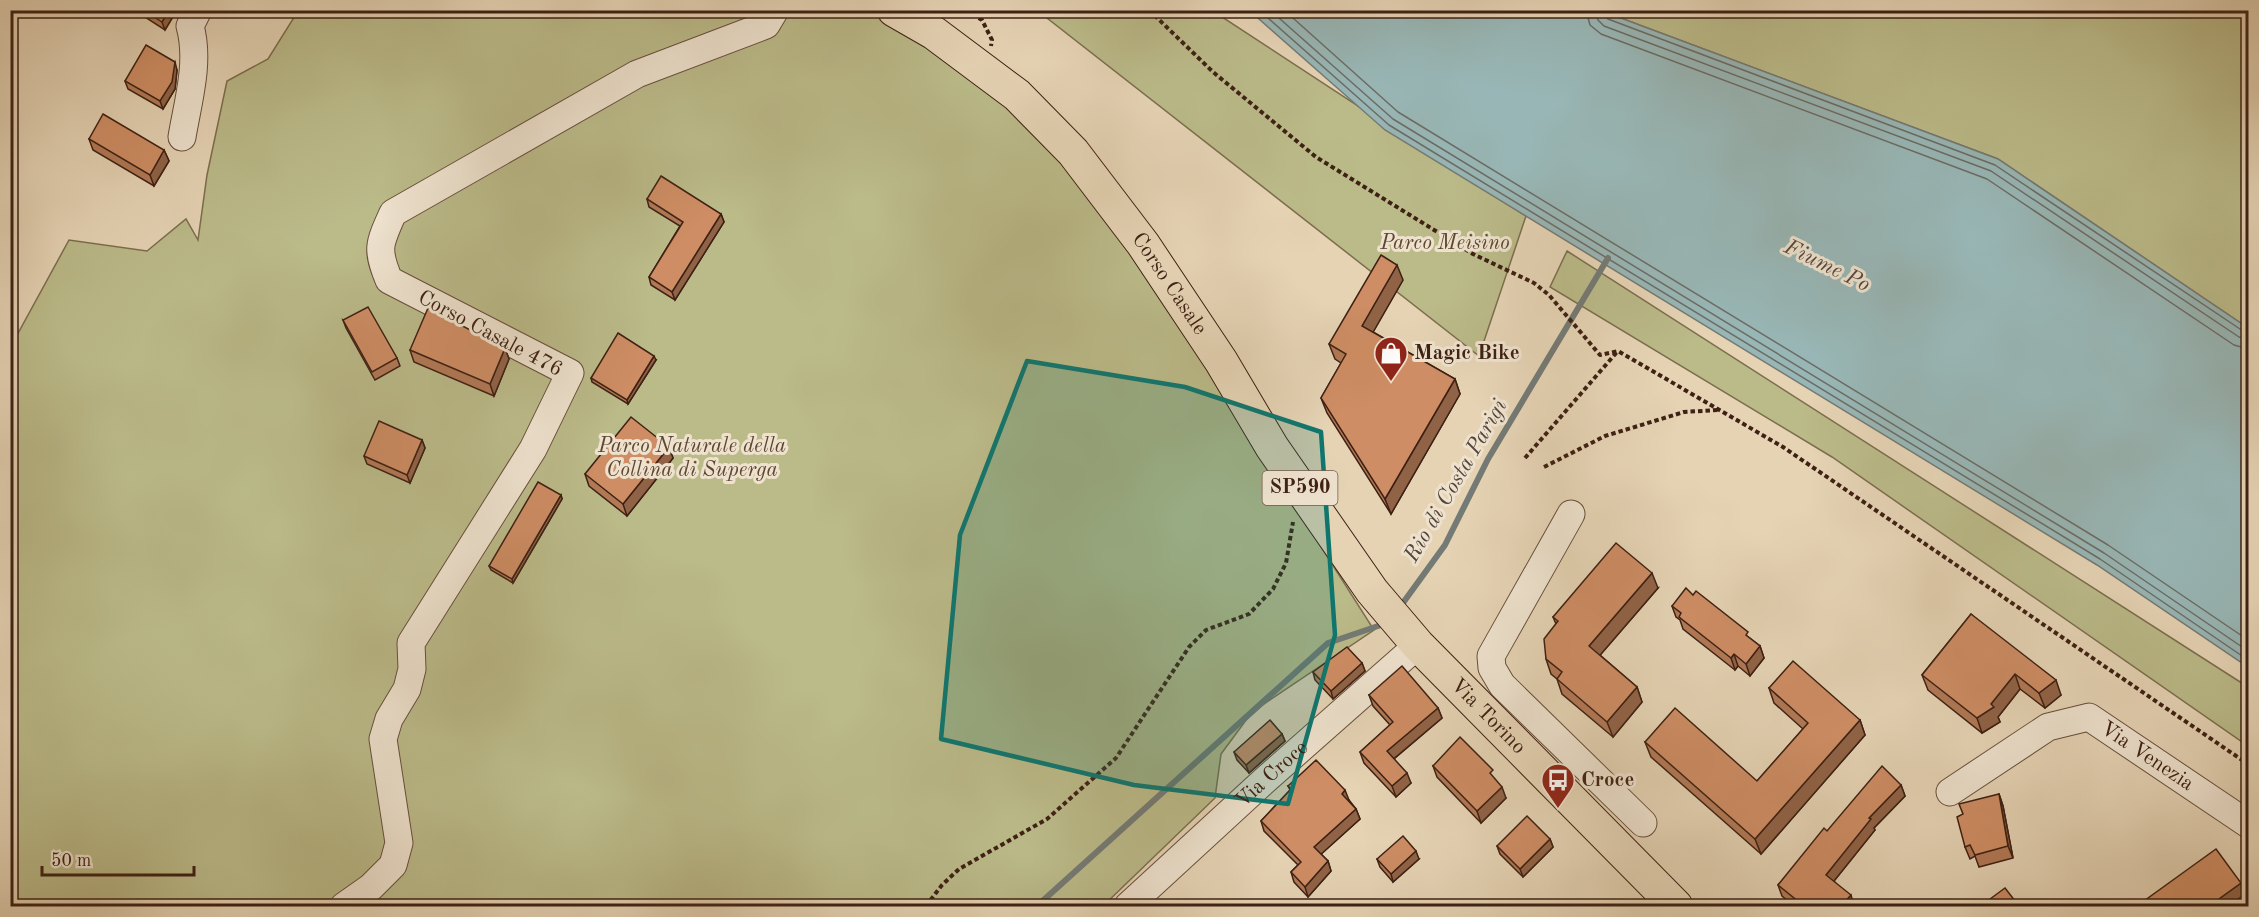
<svg xmlns="http://www.w3.org/2000/svg" width="2259" height="917" viewBox="0 0 2259 917" font-family="'Old Standard TT',serif">
<rect width="100%" height="100%" fill="#e5d3b4"/>
<filter id="stains"><feTurbulence type="fractalNoise" baseFrequency=".00333" numOctaves="4"/><feColorMatrix values="0 0 0 0 .2 0 0 0 0 .09 0 0 0 0 .02 0 0 0 .5 -.17"/></filter>
<radialGradient id="worn" r=".72"><stop offset=".6" stop-color="#630" stop-opacity="0"/><stop offset="1" stop-color="#630" stop-opacity=".3"/></radialGradient>
<g fill="#bbba89" stroke="#7c6e4e" stroke-width="1.5">
<polygon points="298,11 873,11 928,39 1011,102 1131,248 1374,630 1252,712 1221,754 1215,798 1103,906 11,906 10,348 69,240 147,251 186,219 198,240 207,175 227,81 268,59"/>
<polygon points="1038,11 1213,11 1526,216 1479,356"/>
<polygon points="1602,11 2248,11 2248,328 1998,159"/>
<polygon points="1567,251 2248,687 2248,746 1832,457 1550,287"/>
</g>
<polygon fill="#98b6b5" stroke="#747a75" stroke-width="1.5" points="1250,11 1602,11 1998,159 2248,328 2248,667 2097,565 1385,130"/>
<g fill="none" stroke-linecap="round" stroke-linejoin="round">
<g stroke="#6b6c64" stroke-width="1.5">
<polyline points="1259,10 1389,125 2100,559 2248,660"/>
<polyline points="1270,10 1393,119 2104,553 2248,651"/>
<polyline points="1284,10 1398,112 2108,545 2248,640"/>
<polyline points="1586,10 1590,25 1601,34 1987,179 2234,345 2248,349"/>
<polyline points="1595,10 1598,20 1604,26 1991,171 2239,337 2248,340"/>
<polyline points="1603,10 1604,15 1608,19 1995,165 2243,331 2248,332"/>
</g>
<g stroke="#747a75" stroke-width="6">
<polyline points="1400,607 1445,545 1488,459 1608,258"/>
<polyline points="1037,906 1328,643 1378,626 1386,620"/>
</g>
<defs>
<g id="minor">
<path d="M182,137C188,101 200,62 190,26L198,10"/>
<polyline points="1571,514 1491,656 1492,668 1502,685 1643,823"/>
<path id="s1" d="M1950,792L2048,727L2089,717L2248,824"/>
<path d="M344,906L371,887L393,865L399,843L383,739L389,719L407,689L412,669L411,643L533,449L570,373L389,280C376,249 379,244 393,213L637,74L766,25L775,10"/>
<path id="s2" d="M1128,906L1265,780L1418,645"/>
</g>
<g id="major">
<path id="s3" d="M894,10L934,33L1017,95L1073,152L1143,244L1221,361L1272,447L1372,591L1418,645L1676,906"/>
</g>
</defs>
<use href="#minor" stroke="#684e3c" stroke-width="29"/>
<use href="#major" stroke="#3e2114" stroke-width="35"/>
<g stroke="#3e2114" stroke-width="4" stroke-dasharray="4.5 3" stroke-linecap="butt">
<polyline points="966,10 982,20 992,40 991,46"/>
<polyline points="1149,10 1213,72 1316,157 1473,254 1534,283 1549,295 1600,355 1618,351 1783,447 2248,764"/>
<polyline points="1525,458 1617,352"/>
<polyline points="1544,467 1605,436 1684,412 1718,410"/>
<polyline points="926,906 942,885 959,869 1047,819 1116,758 1189,647 1206,630 1249,614 1273,589 1286,563 1293,522"/>
</g>
<use href="#minor" stroke="#eee2ce" stroke-width="27"/>
<use href="#major" stroke="#e5d3b4" stroke-width="33"/>
</g>
<g fill="#b17956" stroke="#3e2114" stroke-width="1.5">
<polygon points="134,10 177,10 165,30"/>
<polygon points="177,70 175,89 163,109 128,89 125,81"/>
<polygon points="89,139 164,150 169,161 154,186 93,150"/>
<polygon points="647,199 721,214 724,222 675,300 651,285 649,277 680,226 649,207"/>
<polygon points="1403,280 1373,332 1455,379 1460,394 1391,514 1327,413 1321,398 1341,363 1335,359 1329,344"/>
<polygon points="343,320 397,358 400,366 375,380 346,328"/>
<polygon points="505,348 509,359 494,396 414,362 410,350"/>
<polygon points="656,360 628,404 592,382 591,378"/>
<polygon points="422,440 425,448 410,483 367,464 364,456"/>
<polygon points="669,447 673,458 627,516 589,486 585,474"/>
<polygon points="561,495 562,499 513,583 491,570 489,566"/>
<polygon points="1658,588 1600,655 1637,687 1642,702 1613,737 1562,694 1557,679 1551,674 1546,659 1556,624 1553,617"/>
<polygon points="1693,595 1760,646 1764,658 1750,676 1738,666 1735,670 1683,629 1680,620 1676,617 1672,606"/>
<polygon points="1971,614 2061,695 2045,708 2020,689 1998,717 2000,722 1982,733 1928,690 1922,675"/>
<polygon points="1362,663 1365,671 1333,699 1315,680 1313,672"/>
<polygon points="1769,688 1860,720 1865,735 1761,854 1651,757 1645,742 1757,781 1803,729 1774,703"/>
<polygon points="1369,695 1438,708 1442,718 1394,759 1411,783 1396,797 1364,763 1360,752 1390,725 1373,706"/>
<polygon points="1282,734 1285,741 1249,773 1237,760 1234,752"/>
<polygon points="1433,766 1506,798 1481,823 1437,777"/>
<polygon points="1901,785 1905,796 1874,828 1875,830 1834,881 1854,906 1794,906 1782,896 1778,885 1827,831"/>
<polygon points="1288,786 1349,800 1356,809 1360,819 1321,854 1328,861 1331,871 1308,897 1294,882 1291,872 1298,865 1264,831 1261,821 1290,790"/>
<polygon points="1999,794 2003,806 2013,858 1979,867 1975,856 1970,859 1965,847 1963,814"/>
<polygon points="1550,839 1553,847 1523,877 1500,854 1497,846"/>
<polygon points="1377,859 1419,859 1393,882 1380,867"/>
</g>
<g fill="#906346" stroke="#3e2114" stroke-width="1.5">
<polygon points="169,10 177,10 165,30 162,22"/>
<polygon points="175,62 177,70 175,89 163,109 160,101"/>
<polygon points="164,150 169,161 154,186 150,175"/>
<polygon points="721,214 724,222 675,300 672,292"/>
<polygon points="1397,265 1403,280 1368,341 1362,326"/>
<polygon points="505,348 509,359 494,396 490,384"/>
<polygon points="654,356 656,360 628,404 627,400"/>
<polygon points="1455,379 1460,394 1391,514 1385,499"/>
<polygon points="422,440 425,448 410,483 407,475"/>
<polygon points="669,447 673,458 627,516 623,504"/>
<polygon points="561,495 562,499 513,583 512,579"/>
<polygon points="1652,573 1658,588 1595,661 1589,646"/>
<polygon points="1760,646 1764,658 1750,676 1746,664"/>
<polygon points="1734,654 1738,666 1735,670 1731,658"/>
<polygon points="1362,663 1365,671 1333,699 1331,691"/>
<polygon points="2015,674 2020,689 1998,717 2000,722 1982,733 1977,718 1991,704"/>
<polygon points="2056,680 2061,695 2045,708 2039,693"/>
<polygon points="1637,687 1642,702 1613,737 1607,722"/>
<polygon points="1438,708 1442,718 1391,761 1387,751"/>
<polygon points="1860,720 1865,735 1761,854 1755,839"/>
<polygon points="1282,734 1285,741 1249,773 1246,765"/>
<polygon points="1407,773 1411,783 1396,797 1392,786"/>
<polygon points="1901,785 1905,796 1874,828 1875,830 1830,886 1826,875 1869,818"/>
<polygon points="1502,787 1506,798 1481,823 1477,811"/>
<polygon points="1345,790 1349,800 1345,804 1342,794"/>
<polygon points="1999,794 2003,806 2013,858 2008,846"/>
<polygon points="1356,809 1360,819 1318,857 1314,847"/>
<polygon points="1550,839 1553,847 1523,877 1520,869"/>
<polygon points="1416,851 1419,859 1393,882 1391,874"/>
<polygon points="1328,861 1331,871 1308,897 1305,887"/>
<polygon points="2241,883 2245,894 2228,906 2209,906"/>
<polygon points="1851,895 1854,906 1841,906"/>
</g>
<g fill="#ce8d64" stroke="#3e2114" stroke-width="1.5">
<polygon points="144,10 169,10 162,22"/>
<polygon points="146,45 175,62 172,82 160,101 125,81"/>
<polygon points="103,114 164,150 150,175 89,139"/>
<polygon points="661,176 721,214 672,292 649,277 683,222 647,199"/>
<polygon points="1381,255 1397,265 1362,326 1455,379 1385,499 1321,398 1346,354 1329,344"/>
<polygon points="368,307 397,358 372,372 343,320"/>
<polygon points="428,308 505,348 490,384 410,350"/>
<polygon points="618,333 654,356 627,400 591,378"/>
<polygon points="631,417 669,447 623,504 585,474"/>
<polygon points="379,421 422,440 407,475 364,456"/>
<polygon points="538,482 561,495 512,579 489,566"/>
<polygon points="1616,543 1652,573 1589,646 1637,687 1607,722 1557,679 1562,672 1546,659 1544,639 1558,621 1553,617"/>
<polygon points="1686,588 1693,595 1696,591 1748,632 1746,635 1760,646 1746,664 1734,654 1731,658 1679,617 1681,613 1672,606"/>
<polygon points="1971,614 2056,680 2039,693 2015,674 1991,704 1994,707 1977,718 1922,675"/>
<polygon points="1347,647 1362,663 1331,691 1313,672"/>
<polygon points="1793,661 1860,720 1755,839 1645,742 1675,708 1757,781 1808,723 1769,688"/>
<polygon points="1402,666 1438,708 1387,751 1407,773 1392,786 1360,752 1393,722 1369,695"/>
<polygon points="1270,720 1282,734 1246,765 1234,752"/>
<polygon points="1460,737 1493,770 1490,773 1502,787 1477,811 1433,766"/>
<polygon points="1316,760 1345,790 1342,794 1356,809 1314,847 1328,861 1305,887 1291,872 1301,862 1261,821 1291,789 1288,786"/>
<polygon points="1882,766 1901,785 1869,818 1871,819 1826,875 1851,895 1841,906 1804,906 1778,885 1824,828 1827,831"/>
<polygon points="1999,794 2008,846 1975,855 1970,845 1965,847 1957,817 1963,814 1959,804"/>
<polygon points="1527,816 1550,839 1520,869 1497,846"/>
<polygon points="1403,836 1416,851 1391,874 1377,859"/>
<polygon points="2216,849 2241,883 2209,906 2137,906"/>
<polygon points="2005,888 2019,906 1990,906 1986,902"/>
</g>
<path fill="#0f766e" fill-opacity="0.2" stroke="#0f766e" stroke-width="4.5" stroke-linejoin="round" d="M1027,361L1185,387L1321,432L1335,635L1288,804L1134,785L941,739L960,535Z"/>
<defs>
<symbol id="shop-pin" viewBox="-11 -11 22 30"><path d="M0 17L-7.5 6A9.5 9.5 0 1 1 7.5 6Z" fill="#8f2418" stroke="#eee2ce"/><path d="M-5-2.5h2.3a2.7 3.5 0 0 1 5.4 0H5L5.5 6h-11ZM-1.5-2.5h3a1.5 2.3 0 0 0-3 0Z" fill="#fff"/></symbol>
<symbol id="bus-pin" viewBox="-11 -11 22 30"><path d="M0 17L-7.5 6A9.5 9.5 0 1 1 7.5 6Z" fill="#8f2418" stroke="#eee2ce"/><path d="M-5-6H5V4H4V6H2V4H-2V6H-4V4H-5ZM-3.5-4V0h7V-4ZM-3.5 1.2v1.5H-2V1.2ZM2 1.2v1.5H3.5V1.2Z" fill="#fff"/></symbol>
</defs>
<g fill-rule="evenodd">
<use href="#shop-pin" x="1372" y="334" width="38" height="52"/>
<use href="#bus-pin" x="1539" y="761" width="38" height="52"/>
</g>
<g text-anchor="middle" dominant-baseline="central" stroke-width="6" stroke-linejoin="round" paint-order="stroke">
<rect fill="#eee2ce" stroke="#735b4c" stroke-width="1.5" x="1262.5" y="471" width="75" height="34" rx="4.5"/>
<g font-size="20" font-weight="bold" fill="#3e2114">
<text x="1300" y="488">SP590</text>
</g>
<g font-size="21" font-style="italic" fill="#5d4731" stroke="#eee2ce">
<text x="1445" y="243">Parco Meisino</text>
<text x="692" y="446">Parco Naturale della<tspan x="692" dy="24">Collina di Superga</tspan></text>
</g>
<g font-size="21" fill="#3e2114" stroke="#eee2ce">
<text stroke="none"><textPath href="#s3" startOffset="393">Corso Casale</textPath></text>
<text transform="translate(490 334) rotate(28)">Corso Casale 476</text>
<text stroke="none"><textPath href="#s3" startOffset="932">Via Torino</textPath></text>
<text stroke="none"><textPath href="#s1" startOffset="230">Via Venezia</textPath></text>
<text stroke="none"><textPath href="#s2" startOffset="195">Via Croce</textPath></text>
</g>
<g font-size="21" font-weight="bold" fill="#3e2114" stroke="#eee2ce" text-anchor="start">
<text x="1414" y="353">Magic Bike</text>
<text x="1581" y="780">Croce</text>
</g>
<g font-size="22" font-style="italic" fill="#54463c" stroke="#eee2ce">
<text transform="translate(1827 266) rotate(26)">Fiume Po</text>
<text transform="translate(1456 481) rotate(-60)">Rio di Costa Parigi</text>
</g>
</g>
<rect width="2259" height="917" fill="none" stroke="#e5d3b4" stroke-width="36"/>
<rect x="12" y="12" width="2235" height="893" fill="none" stroke="#3e2114" stroke-width="3"/>
<rect x="18" y="18" width="2223" height="881" fill="none" stroke="#3e2114" stroke-width="1.5"/>
<path d="M42 866v9h152v-9" fill="none" stroke="#3e2114" stroke-width="3"/>
<text x="51" y="866" font-size="18" fill="#3e2114" stroke="#eee2ce" stroke-width="4.5" paint-order="stroke">50 m</text>
<rect width="100%" height="100%" filter="url(#stains)"/>
<rect width="100%" height="100%" fill="url(#worn)"/>
</svg>
